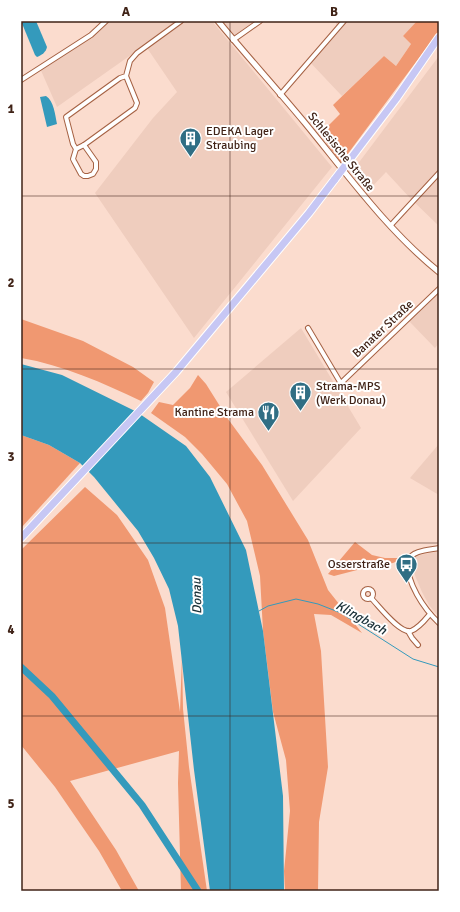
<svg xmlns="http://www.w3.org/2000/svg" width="460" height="912" viewBox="0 0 460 912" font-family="Signika,sans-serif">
<rect width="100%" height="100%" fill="#fbdcce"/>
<g fill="#efcdbe">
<polygon points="101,21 212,21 332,167 194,338 95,193 153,118 177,92 145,45 57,107 39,66 58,55 87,35 102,22"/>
<polygon points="223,21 257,21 235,36"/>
<polygon points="336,21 417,21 403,36 411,44 396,66 384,56 342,96 307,59 336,26"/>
<polygon points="439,56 439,226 410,198 386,172 367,192 351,173"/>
<polygon points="439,293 439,343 435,348 409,321"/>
<polygon points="301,328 361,428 293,501 226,392"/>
<polygon points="439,444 439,495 410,478"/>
<polygon points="439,551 439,617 429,605 422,592 416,578 411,563 412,560 416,556"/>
</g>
<g fill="#f09871">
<polygon points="417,21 439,21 439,31 341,163 320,134 340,114 333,105 384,56 396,66 411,44 403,36"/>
<path d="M21,319L83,341L133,367L154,382L148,393L141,401C103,383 63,365 21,358Z"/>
<polygon points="198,375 206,384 228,419 262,465 308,540 328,590 362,633 331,615 314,614 321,651 328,767 319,822 318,891 285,891 284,871 290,811 286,760 273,712 263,631 260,576 247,521 227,484 202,454 185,437 151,413 159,402 173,405 190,388"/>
<polygon points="21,435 49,445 80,463 21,528"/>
<polygon points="85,487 117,515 148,560 165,608 180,712 182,656 183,709 189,767 207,891 181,891 178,783 179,751 70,781 116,850 139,891 122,891 99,851 55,787 21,745 21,550"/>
<polygon points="355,542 372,555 385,558 404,558 393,563 361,569 334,576 328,574"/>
</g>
<g fill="#349abc">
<path d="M21,21H36L47,47C46,52 42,55 37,57L35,55Z"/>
<path d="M46,96C54,101 55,115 57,124L47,127L40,97Z"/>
<polygon points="21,364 62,375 137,412 186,446 210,477 246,550 263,631 283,796 284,891 210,891 194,770 178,626 169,589 154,558 138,531 94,477 80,463 49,445 21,435"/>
</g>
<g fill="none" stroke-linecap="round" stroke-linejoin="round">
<polyline stroke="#349abc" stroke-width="1" points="259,611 268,606 296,599 318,604 341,613 413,659 439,667"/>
<polyline stroke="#349abc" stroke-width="7" points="21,667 52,696 142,805 198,891"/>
<defs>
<g id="minor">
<polyline points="233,40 260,21"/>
<polyline points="126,76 120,78 66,117 73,144 76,149 84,145 135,108 137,103 126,76 130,61 137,53 181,21"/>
<polyline points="21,80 91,35 106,21"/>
<polyline points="280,95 344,21"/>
<polyline points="76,149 73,159 74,161 81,174 84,176 88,176 93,174 96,169 96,162 84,145"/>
<polyline points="391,225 439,173"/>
<polyline points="308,328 343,387"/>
<polyline points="341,383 439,289"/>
<path d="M439,548C428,550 413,550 407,561C407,583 423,608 439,623"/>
<circle cx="368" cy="594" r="5"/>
<path d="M371,598C379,606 400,634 411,631C419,628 425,620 430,614"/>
<polyline points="408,631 412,638 418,645"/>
</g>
<path id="tertiary" d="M218,21C246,55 276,88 305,123C347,174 387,230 439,272"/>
<g id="trunk">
<polyline points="348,162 396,99 439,37"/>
<polyline points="21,538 176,372 309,213 335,179"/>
</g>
</defs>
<use href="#minor" stroke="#a56143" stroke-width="6"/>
<use href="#tertiary" stroke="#a56143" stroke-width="7"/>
<use href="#trunk" stroke="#fff" stroke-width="9"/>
<use href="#minor" stroke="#fff" stroke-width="4"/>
<use href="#tertiary" stroke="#fff" stroke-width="5"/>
<use href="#trunk" stroke="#c7c7f4" stroke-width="7"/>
<defs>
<polyline id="trunk-bridge" points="335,179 348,162"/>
</defs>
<use href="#trunk-bridge" stroke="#fff" stroke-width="9" stroke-linecap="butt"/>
<use href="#trunk-bridge" stroke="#c7c7f4" stroke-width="7"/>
</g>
<path fill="none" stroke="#402317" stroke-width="1" stroke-opacity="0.55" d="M230,21V891M21,196H439M21,369H439M21,543H439M21,716H439"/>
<defs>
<symbol id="building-pin" viewBox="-11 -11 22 30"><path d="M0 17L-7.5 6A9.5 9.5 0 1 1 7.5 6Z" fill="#306e84" stroke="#fff"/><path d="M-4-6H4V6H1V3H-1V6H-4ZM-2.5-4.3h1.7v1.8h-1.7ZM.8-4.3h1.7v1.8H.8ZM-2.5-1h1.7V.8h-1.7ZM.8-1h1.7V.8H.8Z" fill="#fff"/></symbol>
<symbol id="restaurant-pin" viewBox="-11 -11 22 30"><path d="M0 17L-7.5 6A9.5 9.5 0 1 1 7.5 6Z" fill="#306e84" stroke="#fff"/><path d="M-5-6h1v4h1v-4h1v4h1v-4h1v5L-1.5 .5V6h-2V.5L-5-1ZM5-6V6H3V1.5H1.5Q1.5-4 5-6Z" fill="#fff"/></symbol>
<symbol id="bus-pin" viewBox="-11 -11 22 30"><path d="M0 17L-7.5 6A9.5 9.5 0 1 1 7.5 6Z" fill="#306e84" stroke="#fff"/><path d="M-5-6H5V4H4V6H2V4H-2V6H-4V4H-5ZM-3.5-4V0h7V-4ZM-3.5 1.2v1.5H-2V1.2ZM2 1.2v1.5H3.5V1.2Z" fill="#fff"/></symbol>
</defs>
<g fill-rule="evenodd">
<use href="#building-pin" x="178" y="126" width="25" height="34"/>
<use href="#building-pin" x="288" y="380" width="25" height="34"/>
<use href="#restaurant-pin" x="256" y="400" width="25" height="34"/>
<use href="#bus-pin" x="394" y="552" width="25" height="34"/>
</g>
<g text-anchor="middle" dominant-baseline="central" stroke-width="4" stroke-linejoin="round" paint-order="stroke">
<g font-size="12" fill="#402317" stroke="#fff" text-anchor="start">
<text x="206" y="131">EDEKA Lager<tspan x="206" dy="14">Straubing</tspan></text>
<text x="316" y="386">Strama-MPS<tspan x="316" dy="14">(Werk Donau)</tspan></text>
<text x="254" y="412" text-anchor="end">Kantine Strama</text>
<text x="390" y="564" text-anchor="end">Osserstraße</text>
</g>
<g font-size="12" fill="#402317" stroke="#fff">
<text transform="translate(341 152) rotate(51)">Schlesische Straße</text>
<text transform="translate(383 329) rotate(-43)">Banater Straße</text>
</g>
<g font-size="13" font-style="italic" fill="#1a3139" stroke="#fff">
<text transform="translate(197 596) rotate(-91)">Donau</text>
<text transform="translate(361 618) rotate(29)">Klingbach</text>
</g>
</g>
<rect width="460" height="912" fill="none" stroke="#ffffff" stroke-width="44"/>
<rect x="22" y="22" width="416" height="868" fill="none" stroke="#402317" stroke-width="1.5"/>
<g font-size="13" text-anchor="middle" font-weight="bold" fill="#402317">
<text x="126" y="16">A</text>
<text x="334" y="16">B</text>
<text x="11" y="113">1</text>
<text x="11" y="287">2</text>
<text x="11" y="461">3</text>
<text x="11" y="634">4</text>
<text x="11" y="808">5</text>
</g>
</svg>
